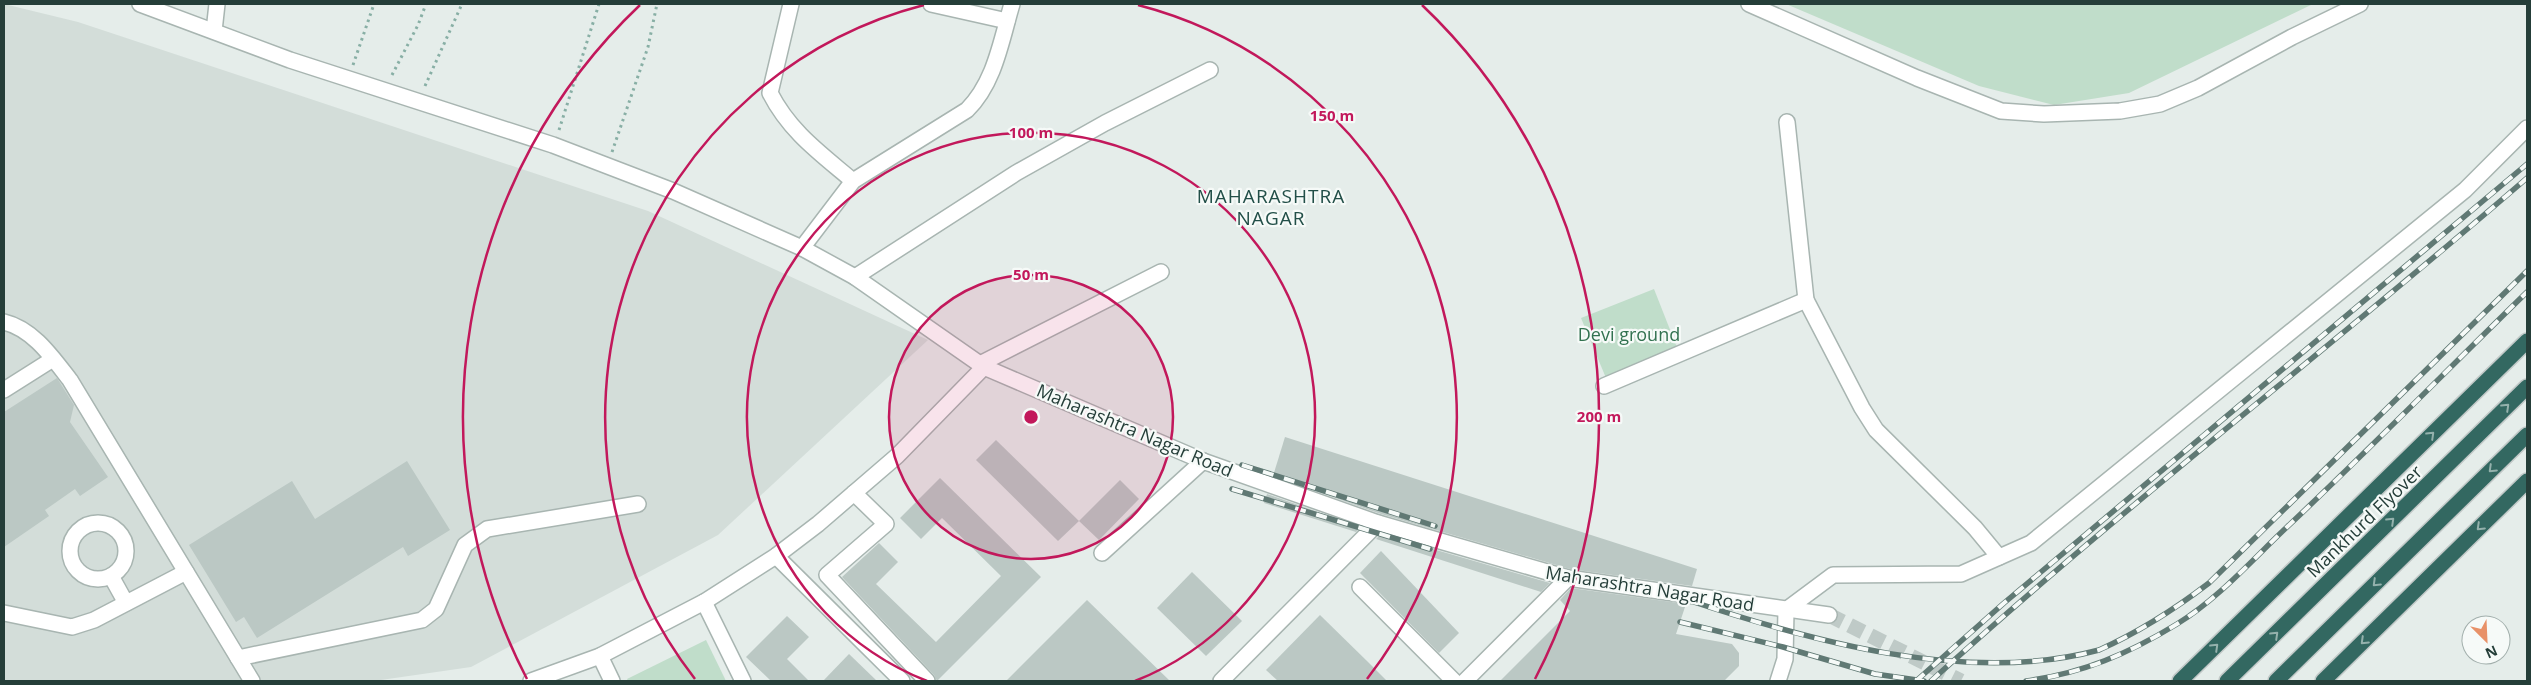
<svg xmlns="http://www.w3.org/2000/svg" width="2531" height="685" viewBox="0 0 2531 685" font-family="'Open Sans',sans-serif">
<rect width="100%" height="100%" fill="#e5edea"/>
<polygon fill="#d3ddd9" points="4,4 78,22 648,211 928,340 718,535 471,667 374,681 4,681"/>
<g fill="#c0ddca">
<polygon points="1786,4 2313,4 2129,93 2054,105 1979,86"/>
<polygon points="1654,289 1678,350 1606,378 1581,318"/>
<polygon points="706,640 726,681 628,681 627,679"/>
</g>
<g fill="#bbc8c4">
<polygon points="57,378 74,405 70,422 108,477 80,496 75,489 45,510 49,516 4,547 4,412"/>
<polygon points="1285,437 1697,569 1692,586 1570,569 1381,514 1273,476"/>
<polygon points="996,440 1079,521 1058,541 976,460"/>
<polygon points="407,461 450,530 408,556 403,547 257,638 244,617 236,622 189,545 292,481 315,519"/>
<polygon points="940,478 1041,577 937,681 934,675 842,577 879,543 898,562 876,584 936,642 1001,576 942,518 921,539 900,518"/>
<polygon points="1120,480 1139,499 1099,540 1079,521"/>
<polygon points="1267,494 1361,527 1356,532 1264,503"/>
<polygon points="1381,534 1550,583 1541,592 1376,539"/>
<polygon points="1381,551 1459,633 1439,653 1360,573"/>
<polygon points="1192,572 1242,621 1206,656 1157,608"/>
<polygon points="1571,588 1686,604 1676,634 1732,644 1739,653 1739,666 1724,681 1500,681 1570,611 1560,600"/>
<polygon points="1087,600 1135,647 1170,681 1006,681"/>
<polygon points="1320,615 1368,662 1387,681 1278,681 1266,670"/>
<polygon points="787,616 809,637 787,659 809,681 771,681 746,657"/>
<polygon points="849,654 877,681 823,681"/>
</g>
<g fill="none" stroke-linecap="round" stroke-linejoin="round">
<polyline stroke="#bfcac7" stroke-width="15" stroke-dasharray="15 8" stroke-linecap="butt" points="1829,615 1961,681"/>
<defs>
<g id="minor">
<polyline points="140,4 290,60 553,145 673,191 802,248 855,277 984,367 1203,461 1378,523 1568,578 1829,615"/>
<path d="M791,4L770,93C790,132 820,153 853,181"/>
<polyline points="931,4 1007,21"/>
<polyline points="1749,4 1917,78 2001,111 2044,114 2120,111 2160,104 2198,88 2292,37 2360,4"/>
<polyline points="214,31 217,4"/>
<polyline points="1787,122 1806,300 1862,408 1876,430 1975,528 1999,557"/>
<path d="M802,248L853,181L967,110C995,82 1001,41 1012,4"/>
<polyline points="855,277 1016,173 1105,123 1210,70"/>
<path d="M4,322C33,329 52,357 70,380L252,681"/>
<polyline points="980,364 1161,272"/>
<polyline points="1604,386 1806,300"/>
<polyline points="4,390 53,359"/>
<polyline points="854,493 886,524 827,575 927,681"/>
<circle cx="98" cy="551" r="28"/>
<polyline points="1102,553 1203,461"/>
<polyline points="776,556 902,681"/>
<polyline points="111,576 126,603"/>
<polyline points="1360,587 1454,681"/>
<polyline points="704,602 743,681"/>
<polyline points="4,613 72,627 94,620 186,572"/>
<polyline points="600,656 612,681"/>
<polyline points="238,658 422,620 436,609 465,545 487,529 638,504"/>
<polyline points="531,681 600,656 704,602 776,556 818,524 897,456 984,367"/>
<polyline points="1221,681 1378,523"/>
<polyline points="1465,681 1568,578"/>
<polyline points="1778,681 1785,659 1786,610 1833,575 1961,574 2031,543 2465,190 2527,128"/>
</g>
<g id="highway">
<polyline points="2180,681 2527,341"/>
<polyline points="2227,681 2527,387"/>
<polyline points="2276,681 2527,435"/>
<polyline points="2323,681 2527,481"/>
</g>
</defs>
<use href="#minor" stroke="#a8b5b1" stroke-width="18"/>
<use href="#highway" stroke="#c2c9c8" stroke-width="18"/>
<g stroke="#88afa5" stroke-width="3" stroke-dasharray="2.5 4" stroke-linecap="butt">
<polyline points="353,65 374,4"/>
<polyline points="392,75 418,25 426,4"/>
<polyline points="425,86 462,4"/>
<polyline points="559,130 599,4"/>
<polyline points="612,152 648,47 657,4"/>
</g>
<use href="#minor" stroke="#fff" stroke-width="15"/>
<use href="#highway" stroke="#336861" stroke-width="15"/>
<defs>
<g id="rail">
<polyline points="1242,465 1435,526"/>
<polyline points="1232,489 1430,549"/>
<path d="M1688,600C1813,642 1969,685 2099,650C2139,632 2175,609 2209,583L2527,271"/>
<polyline points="1680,622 1783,647 1875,674 1924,681"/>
<polyline points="1916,681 2004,603 2527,164"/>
<path d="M1931,681C2123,506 2331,348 2527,178"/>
<path d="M2026,681C2083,673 2128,654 2177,624C2218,599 2252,560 2287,527C2369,450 2447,370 2527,292"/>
</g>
</defs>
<use href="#rail" stroke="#607974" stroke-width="5.5"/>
<use href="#rail" stroke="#f6faf8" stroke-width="4" stroke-dasharray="11" stroke-linecap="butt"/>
</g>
<defs><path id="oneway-chevron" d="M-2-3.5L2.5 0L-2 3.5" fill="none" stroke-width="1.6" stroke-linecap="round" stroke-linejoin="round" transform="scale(1.25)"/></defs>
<g stroke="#94b1ac">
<use href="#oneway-chevron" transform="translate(2506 407) rotate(-44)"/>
<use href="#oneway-chevron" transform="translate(2431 435) rotate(-44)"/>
<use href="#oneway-chevron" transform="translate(2492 469) rotate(136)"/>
<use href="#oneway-chevron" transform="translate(2391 521) rotate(-44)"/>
<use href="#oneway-chevron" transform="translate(2480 527) rotate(136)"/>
<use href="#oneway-chevron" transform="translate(2376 583) rotate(136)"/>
<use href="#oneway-chevron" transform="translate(2275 635) rotate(-44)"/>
<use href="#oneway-chevron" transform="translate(2364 641) rotate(136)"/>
<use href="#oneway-chevron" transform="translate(2215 647) rotate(-44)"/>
</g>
<circle cx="1031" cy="417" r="142" fill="#c2185b" fill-opacity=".12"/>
<g fill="none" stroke="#c2185b" stroke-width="2.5">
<circle cx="1031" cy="417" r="142"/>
<path d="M927 681A284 284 0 1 1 1135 681"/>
<path d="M695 679A426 426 0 0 1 924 5M1138 5A426 426 0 0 1 1367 679"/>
<path d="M527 679A568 568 0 0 1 640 5M1422 5A568 568 0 0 1 1535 679"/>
</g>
<g text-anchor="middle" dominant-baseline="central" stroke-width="4.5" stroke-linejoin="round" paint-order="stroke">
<g font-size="18" fill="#327250" stroke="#f6faf8">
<text x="1629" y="334">Devi ground</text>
</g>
<g font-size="18" fill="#253e39" stroke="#f6faf8">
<text transform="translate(1135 430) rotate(23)">Maharashtra Nagar Road</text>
<text transform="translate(2364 521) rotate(-44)">Mankhurd Flyover</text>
<text transform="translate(1650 588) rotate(9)">Maharashtra Nagar Road</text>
</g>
<g font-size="19" letter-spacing="1" fill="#224f48" stroke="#f6faf8">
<text x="1271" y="196">MAHARASHTRA<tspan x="1271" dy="22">NAGAR</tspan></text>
</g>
</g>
<circle cx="1031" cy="417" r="8" fill="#c2185b" stroke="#f6faf8" stroke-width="2.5"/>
<g font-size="15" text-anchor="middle" font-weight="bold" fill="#c2185b" stroke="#f6faf8" stroke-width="4.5" stroke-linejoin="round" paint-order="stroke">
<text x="1332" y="121">150 m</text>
<text x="1031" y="138">100 m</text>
<text x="1031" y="280">50 m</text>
<text x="1599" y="422">200 m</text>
</g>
<rect width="2531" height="685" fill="none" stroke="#253e39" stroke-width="10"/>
<g transform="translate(2486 640) rotate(156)"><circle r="24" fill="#f6faf8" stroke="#a2afac"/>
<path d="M0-4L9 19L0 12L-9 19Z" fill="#e89168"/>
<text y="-8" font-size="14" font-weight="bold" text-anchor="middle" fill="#253e39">N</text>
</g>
</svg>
